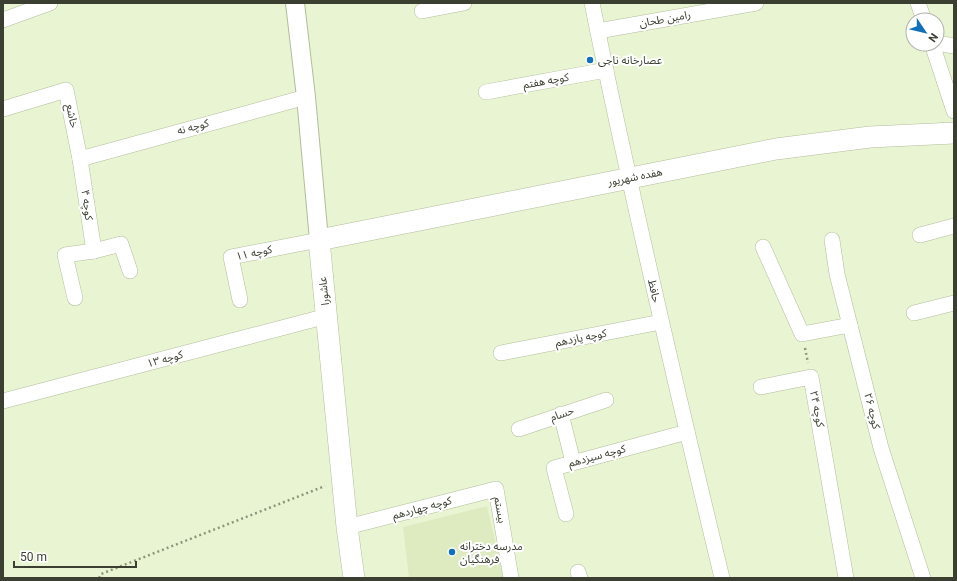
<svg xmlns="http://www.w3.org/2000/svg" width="957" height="581" viewBox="0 0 957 581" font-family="Roboto,'Noto Sans Arabic',sans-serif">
<rect width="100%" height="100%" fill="#e9f5d2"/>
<polygon fill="#deebc1" points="487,506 504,578 409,578 403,527"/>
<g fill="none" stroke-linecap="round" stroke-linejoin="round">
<defs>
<g id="minor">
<path d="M592,3C631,196 676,387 722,578"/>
<polyline points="918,3 924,20"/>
<polyline points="422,11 464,3"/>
<polyline points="3,20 50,3"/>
<polyline points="598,31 756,3"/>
<polyline points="937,43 954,46"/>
<polyline points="932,44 954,111"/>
<polyline points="486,92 606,70"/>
<polyline points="3,109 66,90 80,159 94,251"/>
<polyline points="80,159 306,97"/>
<polyline points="920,235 954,226"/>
<polyline points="832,240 837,274 881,448 923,578"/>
<polyline points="763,247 802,334 850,325"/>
<polyline points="75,298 65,255 94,251 121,244 130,271"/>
<polyline points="240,300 231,257 319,240"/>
<polyline points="914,313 954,303"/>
<polyline points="501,353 661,322"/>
<polyline points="761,387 811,377 846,578"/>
<polyline points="3,401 327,316"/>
<polyline points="561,414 573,462"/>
<polyline points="519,429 606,400"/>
<polyline points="566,514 554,468 687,432"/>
<polyline points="347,527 496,489 511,578"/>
<polyline points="578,572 580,578"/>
</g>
<polyline id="tertiary" points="295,3 306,97 319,240"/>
<polyline id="secondary" points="354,578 347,527 319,240 776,149 870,137 954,133"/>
</defs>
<use href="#minor" stroke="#b2bd9c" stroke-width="16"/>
<use href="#tertiary" stroke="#b2bd9c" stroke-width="20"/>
<use href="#secondary" stroke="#b2bd9c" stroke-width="22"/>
<g stroke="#8e957d" stroke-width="2.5" stroke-dasharray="2 3" stroke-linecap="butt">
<polyline points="805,348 808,363"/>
<polyline points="99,578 101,574 325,486"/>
</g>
<use href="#minor" stroke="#fff" stroke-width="15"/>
<use href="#tertiary" stroke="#fff" stroke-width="18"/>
<use href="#secondary" stroke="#fff" stroke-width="21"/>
</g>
<g fill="#1070bc" stroke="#fff" stroke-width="1.5">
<circle cx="590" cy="60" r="4"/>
<circle cx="452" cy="552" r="4"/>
</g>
<g text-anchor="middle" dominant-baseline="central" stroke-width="4" stroke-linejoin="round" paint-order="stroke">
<g font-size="11" fill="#3b3f31" stroke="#fff">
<text transform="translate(665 19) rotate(-10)">رامین طحان</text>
<text transform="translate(546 81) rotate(-10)">کوچه هفتم</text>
<text transform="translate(72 116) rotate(79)">خاشع</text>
<text transform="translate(193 127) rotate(-15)">کوچه نه</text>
<text transform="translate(635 177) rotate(-11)">هفده شهریور</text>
<text transform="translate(87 205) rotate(82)">کوچه ۴</text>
<text transform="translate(254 253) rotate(-12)">کوچه ۱۱</text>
<text transform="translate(324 291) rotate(-96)">عاشورا</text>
<text transform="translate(654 291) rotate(77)">حافظ</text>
<text transform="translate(581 338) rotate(-11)">کوچه یازدهم</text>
<text transform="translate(165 359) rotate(-15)">کوچه ۱۳</text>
<text transform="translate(817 409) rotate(79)">کوچه ۲۴</text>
<text transform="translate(872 411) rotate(76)">کوچه ۲۶</text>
<text transform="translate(562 414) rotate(-19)">حسام</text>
<text transform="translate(597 456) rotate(-15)">کوچه سیزدهم</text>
<text transform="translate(422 508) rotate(-15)">کوچه چهاردهم</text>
<text transform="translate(500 510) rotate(80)">بیستم</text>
</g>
<g font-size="11" fill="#3b3f31" stroke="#fff" text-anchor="start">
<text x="598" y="60">عصارخانه ناجی</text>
<text x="460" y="546">مدرسه دخترانه<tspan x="460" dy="13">فرهنگیان</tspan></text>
</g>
</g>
<rect width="957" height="581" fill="none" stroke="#3b3f31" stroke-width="8"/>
<g transform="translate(925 32) rotate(125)"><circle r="19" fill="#ffffff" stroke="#b1b2ad"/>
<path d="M0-3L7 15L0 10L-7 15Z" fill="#1070bc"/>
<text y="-6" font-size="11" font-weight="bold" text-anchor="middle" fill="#3b3f31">N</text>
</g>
<path d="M14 561v6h122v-6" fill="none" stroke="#3b3f31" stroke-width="2"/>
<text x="20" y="561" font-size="12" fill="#3b3f31" stroke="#ffffff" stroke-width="3" paint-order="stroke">50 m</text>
</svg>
